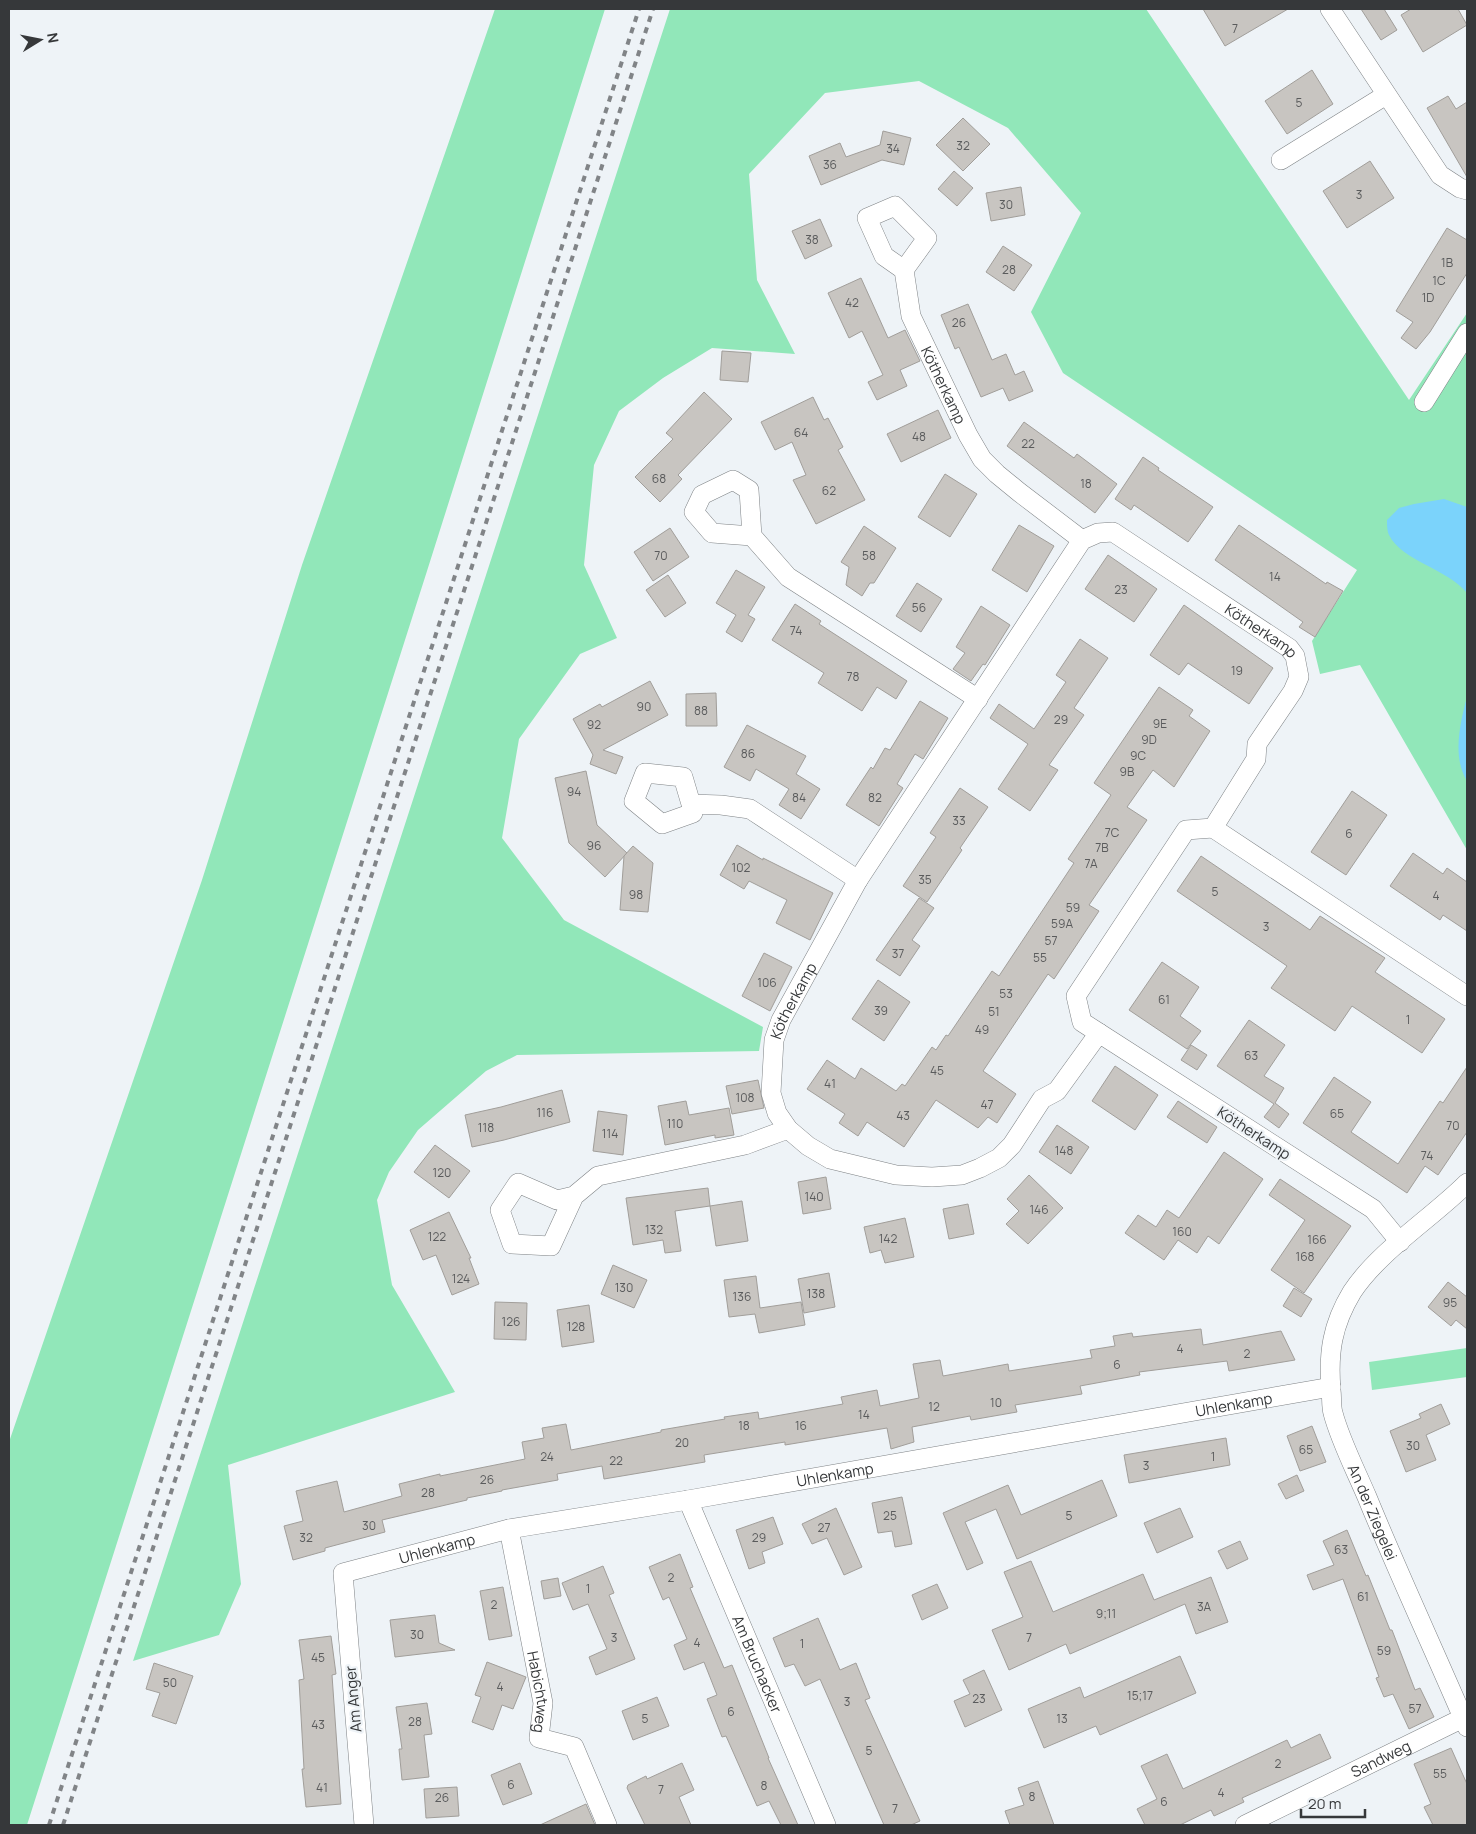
<svg xmlns="http://www.w3.org/2000/svg" width="1476" height="1834" viewBox="0 0 1476 1834" font-family="Manrope,sans-serif">
<rect width="100%" height="100%" fill="#eef3f7"/>
<g fill="#91e7b9">
<polygon points="495,9 605,9 427,571 27,1825 9,1825 9,1442 202,880 302,565"/>
<polygon points="670,9 1146,9 1409,400 1467,313 1467,850 1360,665 1320,674 1312,641 1357,570 1063,373 1031,312 1081,213 1008,128 919,81 825,93 749,174 757,280 795,354 712,348 663,378 619,411 594,465 584,565 617,638 580,654 519,739 502,838 564,920 763,1027 759,1051 517,1055 486,1071 418,1130 389,1172 377,1200 392,1285 455,1392 228,1465 241,1584 219,1635 133,1661"/>
<polygon points="1467,1348 1467,1377 1372,1390 1369,1362"/>
</g>
<g fill="#7bd3fb">
<path d="M1444,499L1467,507V593C1448,569 1402,561 1389,535C1387,531 1387,524 1387,520L1399,508L1414,504Z"/>
<path d="M1467,697V781C1452,757 1460,723 1467,697Z"/>
</g>
<g fill="#c8c5c1" stroke="#a19e9a">
<polygon points="1203,9 1288,9 1225,46"/>
<polygon points="1361,9 1384,9 1397,30 1381,40"/>
<polygon points="1411,9 1458,9 1467,25 1423,52 1401,15"/>
<polygon points="1312,70 1333,104 1287,134 1265,101"/>
<polygon points="1448,96 1456,109 1467,102 1467,177 1427,108"/>
<polygon points="963,118 990,144 963,171 936,145"/>
<polygon points="883,131 911,138 904,165 882,160 821,185 809,156 840,143 846,157 880,145"/>
<polygon points="1370,161 1394,198 1347,228 1323,191"/>
<polygon points="954,171 973,188 957,206 938,189"/>
<polygon points="1021,187 1025,215 991,221 986,193"/>
<polygon points="820,219 832,246 805,259 792,231"/>
<polygon points="1447,228 1467,240 1467,273 1430,332 1416,349 1401,338 1413,322 1396,311"/>
<polygon points="1003,246 1032,265 1014,291 986,272"/>
<polygon points="861,278 888,338 905,330 920,361 900,370 907,386 877,400 868,382 883,375 862,331 849,338 828,293"/>
<polygon points="968,304 992,360 1006,354 1015,375 1024,371 1033,391 1009,401 1003,388 981,397 959,347 955,349 941,315"/>
<polygon points="722,351 751,353 748,382 720,380"/>
<polygon points="704,392 732,419 678,475 682,479 660,502 635,477 673,439 666,433"/>
<polygon points="813,397 824,420 828,418 843,447 838,450 865,500 816,524 793,480 806,475 792,442 775,450 761,422"/>
<polygon points="938,410 951,438 901,462 887,434"/>
<polygon points="1024,422 1074,458 1077,454 1117,484 1095,513 1007,446"/>
<polygon points="1143,457 1159,468 1158,470 1213,507 1188,542 1134,505 1131,510 1115,499"/>
<polygon points="945,474 977,494 950,537 918,517"/>
<polygon points="1019,525 1054,546 1027,592 992,570"/>
<polygon points="1239,525 1326,584 1327,582 1343,591 1315,637 1299,627 1303,622 1215,560"/>
<polygon points="864,526 896,548 874,583 870,583 862,596 846,585 849,567 841,562"/>
<polygon points="670,528 689,557 653,581 634,552"/>
<polygon points="1108,555 1157,589 1134,622 1085,589"/>
<polygon points="736,570 765,587 748,615 755,619 742,642 726,632 736,615 716,603"/>
<polygon points="668,575 686,603 665,617 646,590"/>
<polygon points="917,583 942,599 921,632 896,616"/>
<polygon points="795,604 821,621 819,624 907,681 896,699 877,687 862,711 818,683 824,673 772,640"/>
<polygon points="1184,605 1273,668 1249,704 1188,663 1179,675 1150,655"/>
<polygon points="981,606 1010,625 985,665 983,664 971,681 953,669 965,653 956,647"/>
<polygon points="1080,639 1108,658 1074,708 1084,715 1049,765 1058,770 1030,811 998,789 1028,744 990,718 999,704 1034,729 1066,682 1056,675"/>
<polygon points="650,681 668,715 603,750 623,757 616,774 590,764 593,755 573,719 600,704 602,707"/>
<polygon points="1159,687 1193,710 1189,716 1210,731 1174,787 1153,770 1127,807 1147,820 1089,905 1099,911 1054,979 1048,974 983,1071 1016,1094 997,1123 988,1117 978,1128 936,1100 904,1147 867,1122 858,1136 839,1123 845,1114 807,1089 827,1060 855,1079 861,1068 896,1091 902,1084 905,1086 932,1047 936,1050 946,1035 948,1036 992,971 999,976 1074,863 1068,859 1111,795 1094,783"/>
<polygon points="716,693 717,726 686,726 686,694"/>
<polygon points="920,701 948,718 923,759 915,754 897,784 903,788 879,826 846,805 871,767 873,769 885,748 890,750"/>
<polygon points="747,725 806,756 796,774 820,789 801,819 779,805 789,789 756,769 750,781 724,767"/>
<polygon points="586,771 597,825 627,853 605,877 569,843 555,778"/>
<polygon points="960,788 988,807 960,848 962,850 927,902 903,886 936,837 930,833"/>
<polygon points="1352,791 1387,815 1346,875 1311,852"/>
<polygon points="737,845 763,860 763,858 833,893 810,940 776,923 787,900 749,881 744,889 720,875"/>
<polygon points="633,846 653,863 648,912 620,910 624,856"/>
<polygon points="1413,853 1443,874 1447,868 1467,882 1467,931 1443,915 1440,920 1390,886"/>
<polygon points="1201,856 1310,930 1320,916 1385,958 1375,972 1445,1019 1422,1053 1352,1006 1335,1031 1271,988 1287,966 1177,891"/>
<polygon points="919,898 934,908 912,940 920,946 900,976 876,960"/>
<polygon points="764,953 792,967 770,1011 742,996"/>
<polygon points="1162,962 1199,987 1180,1016 1201,1031 1187,1049 1129,1010"/>
<polygon points="878,980 910,1002 884,1041 852,1019"/>
<polygon points="1249,1020 1285,1045 1264,1076 1284,1088 1275,1103 1289,1114 1279,1128 1264,1117 1274,1104 1217,1066"/>
<polygon points="1191,1045 1207,1055 1197,1070 1181,1060"/>
<polygon points="1115,1066 1158,1095 1135,1130 1092,1101"/>
<polygon points="1467,1067 1467,1132 1438,1175 1425,1166 1407,1193 1303,1123 1334,1077 1371,1102 1351,1132 1398,1164 1440,1101 1443,1103"/>
<polygon points="758,1080 764,1108 732,1114 726,1086"/>
<polygon points="562,1090 570,1122 504,1140 472,1147 465,1115 501,1107"/>
<polygon points="686,1101 689,1115 729,1108 734,1135 715,1138 715,1135 665,1145 658,1106"/>
<polygon points="1178,1101 1217,1127 1207,1143 1167,1117"/>
<polygon points="598,1111 627,1115 623,1155 593,1151"/>
<polygon points="1057,1125 1089,1147 1071,1174 1039,1152"/>
<polygon points="435,1145 470,1171 449,1198 414,1172"/>
<polygon points="1224,1152 1263,1179 1219,1244 1208,1236 1197,1253 1178,1240 1164,1260 1125,1233 1138,1215 1156,1227 1167,1210 1179,1218"/>
<polygon points="1029,1175 1063,1208 1028,1244 1006,1224 1019,1211 1007,1199"/>
<polygon points="826,1177 831,1209 803,1214 798,1182"/>
<polygon points="1280,1179 1351,1226 1304,1293 1271,1270 1305,1220 1269,1195"/>
<polygon points="708,1188 710,1206 675,1211 681,1251 665,1253 663,1240 633,1245 626,1198"/>
<polygon points="742,1201 748,1241 716,1246 710,1206"/>
<polygon points="968,1204 974,1234 949,1239 943,1209"/>
<polygon points="449,1212 471,1258 469,1258 479,1284 452,1295 436,1255 423,1260 410,1230"/>
<polygon points="905,1218 914,1257 885,1263 881,1250 870,1253 864,1227"/>
<polygon points="613,1265 647,1280 634,1308 601,1294"/>
<polygon points="829,1273 835,1307 804,1313 798,1279"/>
<polygon points="756,1276 760,1308 801,1302 805,1325 759,1333 755,1314 729,1317 724,1280"/>
<polygon points="1448,1282 1467,1297 1467,1329 1456,1320 1451,1326 1428,1307"/>
<polygon points="1294,1288 1312,1299 1301,1317 1283,1306"/>
<polygon points="495,1302 527,1303 526,1340 494,1339"/>
<polygon points="589,1305 594,1342 562,1347 557,1310"/>
<polygon points="1201,1329 1203,1345 1281,1331 1295,1360 1229,1371 1227,1361 1139,1372 1140,1375 1080,1386 1082,1394 1015,1405 1017,1412 971,1420 970,1416 912,1427 914,1442 891,1449 887,1428 785,1445 785,1442 704,1455 705,1462 604,1479 602,1466 557,1474 558,1480 502,1490 502,1491 467,1498 467,1500 382,1520 385,1532 325,1548 325,1551 293,1560 284,1526 303,1521 296,1491 337,1481 344,1512 402,1496 399,1484 440,1474 440,1476 525,1459 522,1442 544,1438 542,1428 566,1424 571,1450 661,1432 661,1430 725,1419 724,1417 758,1412 759,1419 843,1404 841,1397 877,1390 880,1406 919,1398 913,1364 940,1360 943,1376 1008,1364 1009,1371 1092,1358 1090,1350 1115,1346 1113,1336 1132,1333 1133,1337"/>
<polygon points="1441,1404 1450,1424 1426,1435 1436,1460 1406,1472 1390,1431 1421,1418 1419,1414"/>
<polygon points="1312,1426 1326,1462 1300,1471 1287,1436"/>
<polygon points="1226,1438 1230,1465 1129,1483 1124,1455"/>
<polygon points="1297,1475 1304,1491 1286,1499 1278,1484"/>
<polygon points="1102,1480 1117,1516 1017,1559 996,1509 965,1522 983,1563 967,1570 943,1513 1008,1485 1021,1515"/>
<polygon points="902,1497 912,1544 895,1547 892,1531 878,1533 872,1503"/>
<polygon points="836,1508 862,1567 844,1575 827,1538 812,1544 802,1524"/>
<polygon points="1180,1508 1193,1537 1157,1553 1144,1523"/>
<polygon points="773,1517 783,1544 762,1552 765,1563 749,1569 736,1530"/>
<polygon points="1347,1530 1366,1576 1368,1575 1390,1630 1392,1630 1415,1690 1420,1688 1434,1717 1409,1729 1393,1694 1384,1697 1376,1678 1379,1677 1343,1579 1313,1590 1307,1575 1334,1565 1323,1541"/>
<polygon points="1240,1541 1248,1559 1227,1569 1218,1551"/>
<polygon points="680,1554 693,1587 690,1588 724,1668 732,1665 769,1758 768,1758 798,1825 781,1825 769,1801 757,1806 726,1736 722,1737 707,1699 717,1695 704,1662 684,1670 674,1645 687,1639 669,1597 663,1600 649,1567"/>
<polygon points="1031,1561 1053,1612 1143,1574 1154,1600 1211,1577 1228,1622 1196,1634 1185,1604 1070,1654 1066,1644 1009,1670 992,1630 1023,1617 1004,1572"/>
<polygon points="603,1566 614,1593 609,1595 635,1659 596,1675 589,1657 607,1649 588,1604 573,1610 562,1583"/>
<polygon points="558,1578 561,1596 544,1599 541,1581"/>
<polygon points="937,1584 948,1608 922,1620 912,1595"/>
<polygon points="503,1587 512,1636 489,1640 480,1591"/>
<polygon points="435,1615 439,1643 455,1650 395,1657 390,1620"/>
<polygon points="818,1618 840,1670 856,1663 870,1698 865,1700 920,1821 911,1825 884,1825 820,1679 805,1686 794,1664 785,1667 773,1638"/>
<polygon points="331,1636 336,1674 332,1675 341,1804 306,1807 302,1769 304,1769 299,1680 304,1679 299,1640"/>
<polygon points="1180,1656 1196,1693 1100,1735 1096,1726 1044,1748 1028,1709 1080,1687 1084,1698"/>
<polygon points="487,1662 526,1677 513,1709 502,1705 493,1730 472,1722 481,1697 475,1695"/>
<polygon points="154,1663 193,1676 176,1724 152,1716 160,1693 146,1689"/>
<polygon points="984,1670 1002,1710 965,1727 954,1701 970,1694 963,1680"/>
<polygon points="657,1697 669,1726 633,1740 622,1711"/>
<polygon points="427,1703 432,1734 424,1735 429,1777 402,1780 399,1749 402,1749 396,1707"/>
<polygon points="1320,1734 1331,1758 1242,1798 1244,1802 1214,1816 1211,1810 1180,1825 1145,1825 1137,1809 1157,1799 1141,1766 1167,1754 1183,1789 1287,1740 1291,1748"/>
<polygon points="1451,1748 1467,1784 1467,1825 1433,1825 1424,1807 1431,1804 1414,1764"/>
<polygon points="520,1763 532,1794 503,1805 491,1775"/>
<polygon points="682,1763 694,1790 679,1797 691,1825 645,1825 627,1788 628,1785 646,1776 647,1779"/>
<polygon points="1038,1781 1054,1825 1010,1825 1005,1811 1024,1805 1018,1788"/>
<polygon points="457,1787 459,1816 426,1818 424,1789"/>
<polygon points="586,1804 595,1825 540,1825"/>
</g>
<g fill="none" stroke-linecap="round" stroke-linejoin="round">
<defs>
<g id="minor">
<polyline points="1330,9 1440,175 1460,188 1467,190"/>
<polyline points="1281,160 1386,95"/>
<path id="s1" d="M904,270L884,256L867,218L895,206L927,238L904,270L911,316L968,435L982,459L997,474L1019,492L1082,540"/>
<polyline points="1424,402 1467,333"/>
<polyline points="752,536 712,533 694,512 702,495 733,480 749,490 752,536 788,577 978,699"/>
<polyline points="691,804 693,813 662,824 634,801 645,773 683,777 691,804 721,805 750,809 858,880"/>
<polyline points="1099,1033 1082,1022 1076,996 1186,830 1213,828"/>
<path id="s2" d="M1467,1183C1432,1218 1379,1251 1352,1292C1332,1325 1328,1353 1331,1390C1332,1397 1331,1406 1333,1413C1340,1440 1356,1471 1367,1497C1399,1575 1434,1650 1467,1727"/>
<polyline points="574,1196 551,1246 512,1244 500,1210 518,1183 557,1200 574,1196 598,1176 745,1145 788,1129"/>
<path id="s3" d="M1400,1242L1373,1209L1099,1033L1057,1091L1042,1099L1012,1145L999,1158L980,1168L962,1175L932,1177L896,1175L830,1159L808,1146L788,1129L777,1113L771,1093L774,1040L781,1020L858,880L1082,540L1098,533L1113,532L1289,648L1295,656L1299,677L1293,691L1257,744L1256,759L1213,828L1467,996"/>
<path id="s4" d="M688,1500L826,1825"/>
<path id="s5" d="M509,1529L543,1703L539,1738L574,1747L607,1825"/>
<path id="s6" d="M364,1825L343,1573L509,1529L688,1500L1331,1387"/>
<path id="s7" d="M1245,1825L1463,1718"/>
</g>
</defs>
<use href="#minor" stroke="#7e8285" stroke-width="20"/>
<use href="#minor" stroke="#fff" stroke-width="19"/>
<g stroke="#818487" stroke-width="4" stroke-dasharray="6 6" stroke-linecap="butt">
<polyline points="49,1825 639,9"/>
<polyline points="63,1825 653,9"/>
</g>
</g>
<g text-anchor="middle" dominant-baseline="central" stroke-width="4.5" stroke-linejoin="round" paint-order="stroke">
<g font-size="12" fill="#5a5b5c">
<text x="1235" y="28">7</text>
<text x="1299" y="102">5</text>
<text x="963" y="145">32</text>
<text x="893" y="148">34</text>
<text x="830" y="164">36</text>
<text x="1359" y="194">3</text>
<text x="1006" y="204">30</text>
<text x="812" y="239">38</text>
<text x="1447" y="262">1B</text>
<text x="1009" y="269">28</text>
<text x="1439" y="280">1C</text>
<text x="1428" y="297">1D</text>
<text x="852" y="302">42</text>
<text x="959" y="322">26</text>
<text x="801" y="432">64</text>
<text x="919" y="436">48</text>
<text x="1028" y="443">22</text>
<text x="659" y="478">68</text>
<text x="1086" y="483">18</text>
<text x="829" y="490">62</text>
<text x="661" y="555">70</text>
<text x="869" y="555">58</text>
<text x="1275" y="576">14</text>
<text x="1121" y="589">23</text>
<text x="919" y="607">56</text>
<text x="796" y="630">74</text>
<text x="1237" y="670">19</text>
<text x="853" y="676">78</text>
<text x="644" y="706">90</text>
<text x="701" y="710">88</text>
<text x="1061" y="719">29</text>
<text x="1160" y="723">9E</text>
<text x="594" y="724">92</text>
<text x="1149" y="739">9D</text>
<text x="748" y="753">86</text>
<text x="1138" y="755">9C</text>
<text x="1127" y="771">9B</text>
<text x="574" y="791">94</text>
<text x="799" y="797">84</text>
<text x="875" y="797">82</text>
<text x="959" y="820">33</text>
<text x="1112" y="832">7C</text>
<text x="1349" y="833">6</text>
<text x="594" y="845">96</text>
<text x="1102" y="847">7B</text>
<text x="1091" y="863">7A</text>
<text x="741" y="867">102</text>
<text x="925" y="879">35</text>
<text x="1215" y="891">5</text>
<text x="636" y="894">98</text>
<text x="1436" y="895">4</text>
<text x="1073" y="907">59</text>
<text x="1062" y="923">59A</text>
<text x="1266" y="926">3</text>
<text x="1051" y="940">57</text>
<text x="898" y="953">37</text>
<text x="1040" y="957">55</text>
<text x="767" y="982">106</text>
<text x="1006" y="993">53</text>
<text x="1164" y="999">61</text>
<text x="881" y="1010">39</text>
<text x="994" y="1011">51</text>
<text x="1408" y="1019">1</text>
<text x="982" y="1029">49</text>
<text x="1251" y="1055">63</text>
<text x="937" y="1070">45</text>
<text x="830" y="1083">41</text>
<text x="745" y="1097">108</text>
<text x="987" y="1104">47</text>
<text x="545" y="1112">116</text>
<text x="1337" y="1113">65</text>
<text x="903" y="1115">43</text>
<text x="675" y="1123">110</text>
<text x="1453" y="1125">70</text>
<text x="486" y="1127">118</text>
<text x="610" y="1133">114</text>
<text x="1064" y="1150">148</text>
<text x="1427" y="1155">74</text>
<text x="442" y="1172">120</text>
<text x="814" y="1196">140</text>
<text x="1039" y="1209">146</text>
<text x="654" y="1229">132</text>
<text x="1182" y="1231">160</text>
<text x="437" y="1236">122</text>
<text x="888" y="1238">142</text>
<text x="1317" y="1239">166</text>
<text x="1305" y="1256">168</text>
<text x="461" y="1278">124</text>
<text x="624" y="1287">130</text>
<text x="816" y="1293">138</text>
<text x="742" y="1296">136</text>
<text x="1450" y="1302">95</text>
<text x="511" y="1321">126</text>
<text x="576" y="1326">128</text>
<text x="1180" y="1348">4</text>
<text x="1247" y="1353">2</text>
<text x="1117" y="1364">6</text>
<text x="996" y="1402">10</text>
<text x="934" y="1406">12</text>
<text x="864" y="1414">14</text>
<text x="744" y="1425">18</text>
<text x="801" y="1425">16</text>
<text x="682" y="1442">20</text>
<text x="1413" y="1445">30</text>
<text x="1306" y="1449">65</text>
<text x="547" y="1456">24</text>
<text x="1213" y="1456">1</text>
<text x="616" y="1460">22</text>
<text x="1146" y="1465">3</text>
<text x="487" y="1479">26</text>
<text x="428" y="1492">28</text>
<text x="890" y="1515">25</text>
<text x="1069" y="1515">5</text>
<text x="369" y="1525">30</text>
<text x="824" y="1527">27</text>
<text x="306" y="1537">32</text>
<text x="759" y="1537">29</text>
<text x="1341" y="1549">63</text>
<text x="671" y="1577">2</text>
<text x="588" y="1588">1</text>
<text x="1363" y="1596">61</text>
<text x="494" y="1604">2</text>
<text x="1204" y="1606">3A</text>
<text x="1106" y="1613">9;11</text>
<text x="417" y="1634">30</text>
<text x="614" y="1637">3</text>
<text x="1029" y="1637">7</text>
<text x="697" y="1642">4</text>
<text x="802" y="1643">1</text>
<text x="1384" y="1650">59</text>
<text x="318" y="1657">45</text>
<text x="170" y="1682">50</text>
<text x="500" y="1686">4</text>
<text x="1140" y="1695">15;17</text>
<text x="979" y="1698">23</text>
<text x="847" y="1701">3</text>
<text x="1415" y="1708">57</text>
<text x="731" y="1711">6</text>
<text x="645" y="1718">5</text>
<text x="1062" y="1718">13</text>
<text x="415" y="1721">28</text>
<text x="318" y="1724">43</text>
<text x="869" y="1750">5</text>
<text x="1278" y="1763">2</text>
<text x="1440" y="1773">55</text>
<text x="511" y="1784">6</text>
<text x="764" y="1785">8</text>
<text x="322" y="1787">41</text>
<text x="661" y="1789">7</text>
<text x="1221" y="1792">4</text>
<text x="1032" y="1796">8</text>
<text x="442" y="1797">26</text>
<text x="1164" y="1801">6</text>
<text x="895" y="1808">7</text>
</g>
<g font-size="15" fill="#36383a" stroke="#eef3f7">
<text stroke="none"><textPath href="#s1" startOffset="304">Kötherkamp</textPath></text>
<text stroke="none"><textPath href="#s3" startOffset="1649">Kötherkamp</textPath></text>
<text stroke="none"><textPath href="#s3" startOffset="894">Kötherkamp</textPath></text>
<text transform="translate(1254 1133) rotate(33)">Kötherkamp</text>
<text stroke="none"><textPath href="#s6" startOffset="1160">Uhlenkamp</textPath></text>
<text stroke="none"><textPath href="#s6" startOffset="755">Uhlenkamp</textPath></text>
<text stroke="none"><textPath href="#s2" startOffset="391">An der Ziegelei</textPath></text>
<text stroke="none"><textPath href="#s6" startOffset="350">Uhlenkamp</textPath></text>
<text stroke="none"><textPath href="#s4" startOffset="178">Am Bruchacker</textPath></text>
<text stroke="none"><textPath href="#s5" startOffset="166">Habichtweg</textPath></text>
<text transform="translate(353 1699) rotate(-95)">Am Anger</text>
<text stroke="none"><textPath href="#s7" startOffset="151">Sandweg</textPath></text>
</g>
</g>
<rect width="1476" height="1834" fill="none" stroke="#36383a" stroke-width="20"/>
<g transform="translate(40 40) rotate(80)" stroke="#eef3f7" stroke-width="4" paint-order="stroke">
<path d="M0-4L9 19L0 12L-9 19Z" fill="#36383a"/>
<text y="-8" font-size="14" font-weight="bold" text-anchor="middle" fill="#36383a">N</text>
</g>
<path d="M1301 1809v8h64v-8" fill="none" stroke="#36383a" stroke-width="2.5"/>
<text x="1308" y="1809" font-size="15" fill="#36383a" stroke="#eef3f7" stroke-width="4" paint-order="stroke">20 m</text>
</svg>
